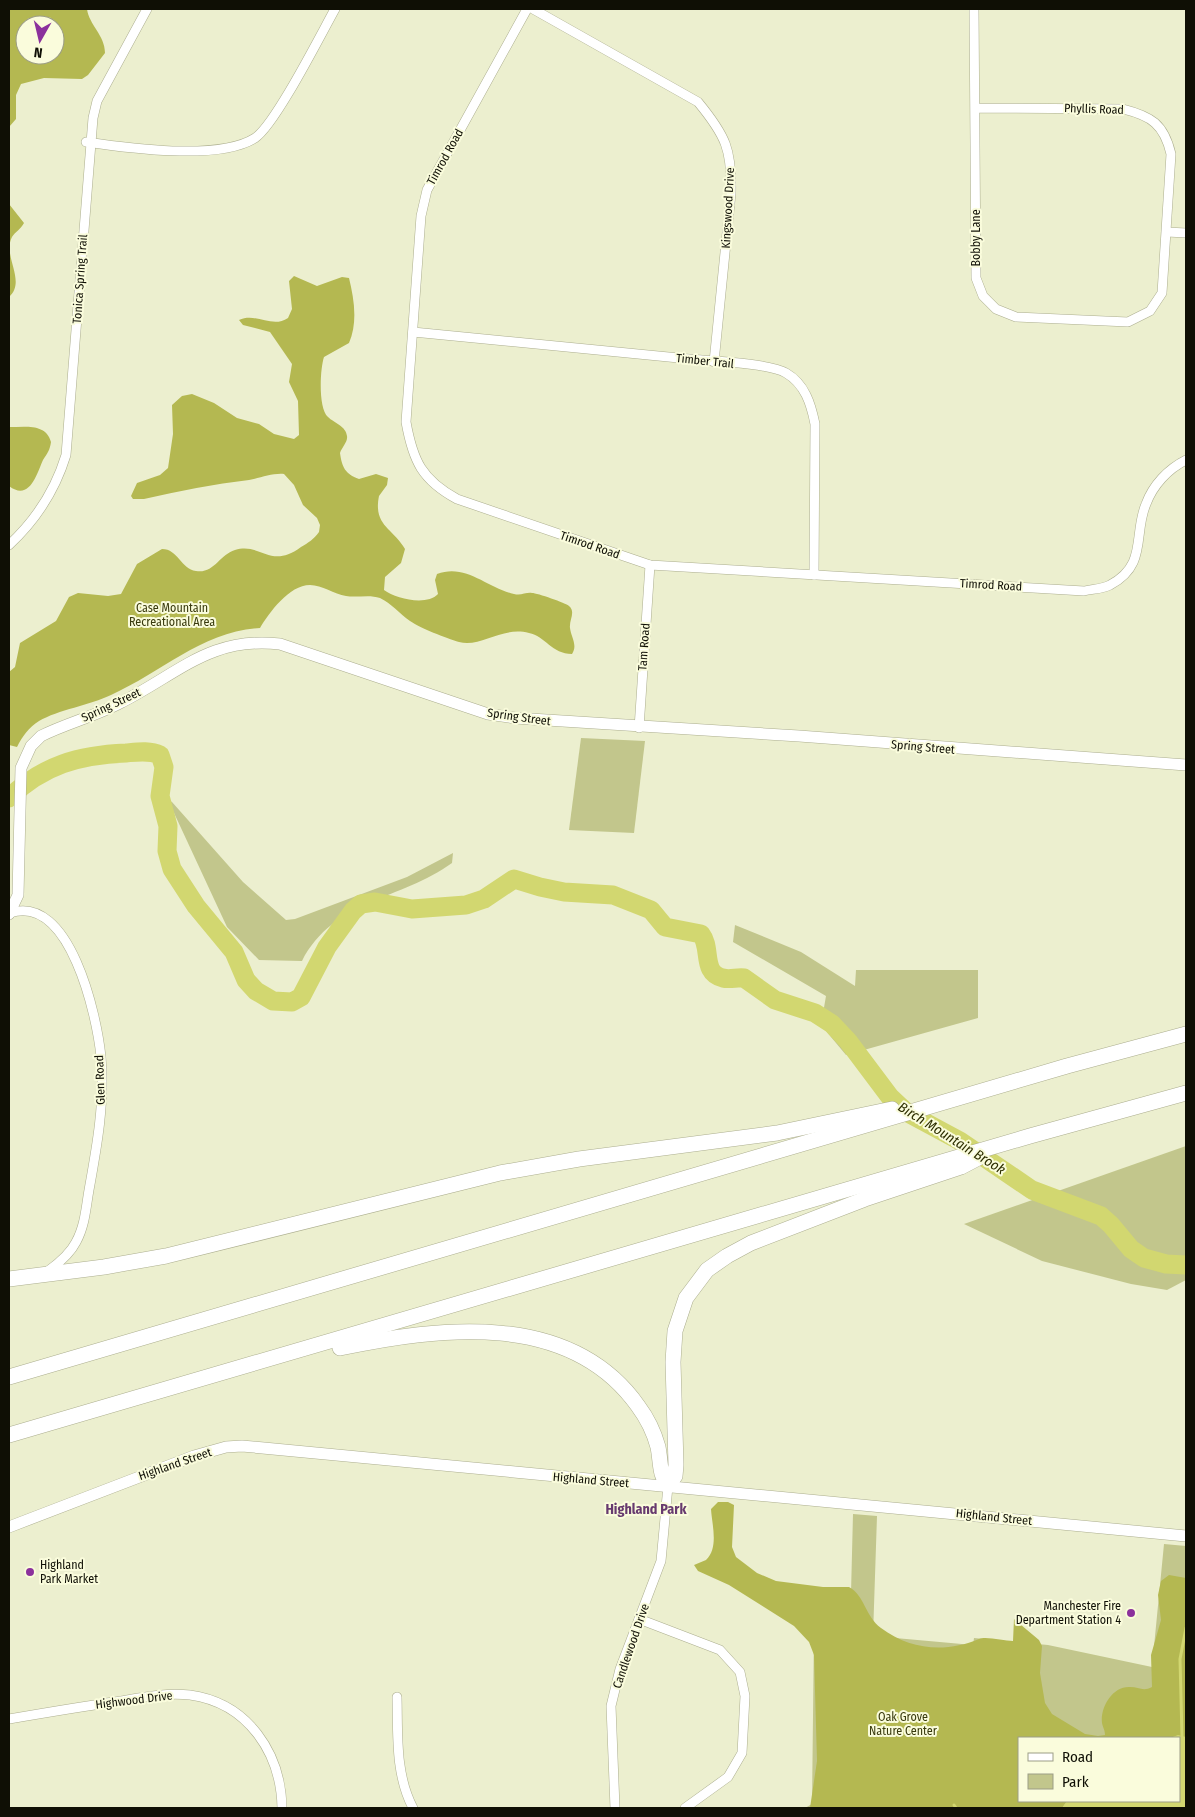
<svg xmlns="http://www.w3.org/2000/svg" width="1195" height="1817" viewBox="0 0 1195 1817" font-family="'Fira Sans Condensed',sans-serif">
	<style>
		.green { fill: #c2c68c; fill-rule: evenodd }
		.forest { fill: #b4b851; fill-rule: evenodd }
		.water { fill: #d2d770 }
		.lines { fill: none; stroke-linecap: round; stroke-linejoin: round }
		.stream { stroke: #d2d770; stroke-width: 3 }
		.river { stroke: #d2d770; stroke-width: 19 }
		.street-casing { stroke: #acae8f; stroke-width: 10 }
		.secondary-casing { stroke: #acae8f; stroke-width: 12 }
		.highway-casing { stroke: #acae8f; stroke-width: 16 }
		.street { stroke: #fff; stroke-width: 9 }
		.secondary { stroke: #fff; stroke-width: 11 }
		.highway { stroke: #fff; stroke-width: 15 }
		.poi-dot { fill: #8b319c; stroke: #fafcdc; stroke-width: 2 }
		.labels { text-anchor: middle; stroke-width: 4; stroke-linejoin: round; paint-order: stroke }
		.street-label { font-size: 12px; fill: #0f0f05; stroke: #fafcdc }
		.park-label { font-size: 12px; fill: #38390d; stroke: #fafcdc }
		.poi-label { font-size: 12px; fill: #0f0f05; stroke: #fafcdc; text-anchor: start }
		.water-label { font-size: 14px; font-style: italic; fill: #2d2e01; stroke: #fafcdc }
		.neighbourhood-label { font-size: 14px; font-weight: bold; fill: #673a6f; stroke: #fafcdc }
	</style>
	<rect width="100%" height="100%" fill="#ecefcf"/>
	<!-- green -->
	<g class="green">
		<path d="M 581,738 L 645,741 L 634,833 L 569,830 Z"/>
		<path d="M 168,800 L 172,802 L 243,882 L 286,920 L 295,919 L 407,877 L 453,853 L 452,863 C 401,900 334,899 302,961 L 259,960 L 227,927 Z"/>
		<path d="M 735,925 L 801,952 L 855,986 L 856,970 L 978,970 L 978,1018 L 846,1055 L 821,1025 L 826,996 L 733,942 Z"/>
		<path d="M 1186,1146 L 1186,1280 L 1167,1290 L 1131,1284 L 1042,1261 L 964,1224 Z"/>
		<path d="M 853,1514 L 877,1516 L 873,1636 L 973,1645 L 974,1638 L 1048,1645 L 1152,1667 L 1164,1544 L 1186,1546 L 1186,1808 L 805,1808 L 812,1804 L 814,1629 L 850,1633 ZM 1019,1738 L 1179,1738 L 1179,1801 L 1019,1801 Z"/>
	</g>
	<!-- forest -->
	<g class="forest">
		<path d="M 9,9 L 87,9 C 89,25 105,35 105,53 L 88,75 L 82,79 L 44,78 L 21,84 L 16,95 L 16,119 L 9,127 ZM 25,25 L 55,25 L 55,55 L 25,55 Z"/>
		<path d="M 9,204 L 24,223 C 21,229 15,232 12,237 C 2,256 27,281 9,297 Z"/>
		<path d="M 294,276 L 317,286 L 342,277 L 349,278 C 354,299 358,322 349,343 L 324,357 C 320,369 318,408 328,417 C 334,423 346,426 347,436 C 348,442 342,447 340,453 C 342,467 345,474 359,479 L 376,474 L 388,478 L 387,485 L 379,496 C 373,526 393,528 405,549 L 401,563 L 385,577 L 384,590 C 396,599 427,606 438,594 L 435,580 L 437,574 C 466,563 487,588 514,594 C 521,596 526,592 532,593 C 537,593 566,603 569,606 C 576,612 569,620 570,628 C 571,637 578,645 572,654 C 552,654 545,636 529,633 C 501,626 481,648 459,642 C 446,638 420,628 410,621 C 400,614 391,603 380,598 C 369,594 357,598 346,596 C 334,594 322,585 310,585 C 289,585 269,613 260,628 C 203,631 162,672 111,695 C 90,705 58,710 39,721 C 29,727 22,737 17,747 L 9,745 L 9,672 L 15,667 L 20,643 L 56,621 L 69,597 L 78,593 L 108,596 L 121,594 L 137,564 L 162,549 C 178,549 181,569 196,571 C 214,574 219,555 235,550 C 261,542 270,570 301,547 C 308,543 314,539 319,532 L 320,525 L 317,518 L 303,505 L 294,485 L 284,474 C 272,473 261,478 249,480 C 214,484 179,491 144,499 L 133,499 L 131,496 L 137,483 L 160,475 L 168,468 L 173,434 L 172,405 L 182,396 L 192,394 L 214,403 L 237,418 L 259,424 L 274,434 L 294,439 L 299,435 L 298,401 L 289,382 L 292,364 L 270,332 L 243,325 L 239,320 C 256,312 272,329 288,318 L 292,309 L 289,281 Z"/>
		<path d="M 9,427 C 25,427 46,423 51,442 C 50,450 47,454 43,460 C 37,473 30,502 9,486 Z"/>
		<path d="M 718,1502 L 728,1502 L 734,1505 L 732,1547 L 736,1557 L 757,1573 L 776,1581 L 823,1587 L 849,1587 C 865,1596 865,1616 881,1628 C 910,1650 946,1653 979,1639 C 986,1636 1004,1641 1013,1641 L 1014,1619 L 1039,1640 L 1042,1646 L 1040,1673 L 1045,1703 L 1052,1714 L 1085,1734 L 1098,1736 L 1105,1735 C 1105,1730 1103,1728 1102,1723 C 1100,1708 1112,1686 1130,1687 C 1139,1687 1143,1692 1152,1687 L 1151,1655 L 1161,1620 L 1158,1595 L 1161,1581 L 1169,1575 L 1186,1578 L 1186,1737 L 1019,1738 L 1019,1801 L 1067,1801 L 1062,1808 L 810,1808 L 817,1761 L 814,1655 L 809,1642 L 794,1626 L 729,1585 L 698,1571 L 694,1565 L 706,1560 C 719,1548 712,1525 711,1509 Z"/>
	</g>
	<!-- water -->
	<path class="water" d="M 1178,1735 L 1186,1737 L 1186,1808 L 1062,1808 L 1067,1801 L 1179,1801 L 1179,1738 L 1170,1738 Z"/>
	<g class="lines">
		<!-- stream -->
		<g class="stream">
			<path d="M 1179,1745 L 1182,1736 L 1180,1659 L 1186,1628"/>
			<path d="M 954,1805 L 956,1808"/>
		</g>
		<!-- river -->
		<path class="river" d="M 9,798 C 43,765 79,755 126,753 C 137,752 150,750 160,755 L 164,767 L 160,796 L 168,826 L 167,851 L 172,869 L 196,906 L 234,952 L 246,980 L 256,991 L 273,1001 L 292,1002 L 301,997 L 327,947 L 353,911 L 361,904 L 375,902 L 412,909 L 466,905 L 484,899 L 514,879 L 540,887 L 564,892 L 613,895 L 651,910 L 665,927 L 701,934 C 712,948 701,973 723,978 C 730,980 737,977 744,978 L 775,1000 L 815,1013 L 832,1024 L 848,1041 L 890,1097 L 906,1112 L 960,1141 L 1032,1190 L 1101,1216 L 1111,1225 L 1131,1249 L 1144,1258 L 1166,1264 L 1186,1265"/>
		<defs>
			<g id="street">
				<path d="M 527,9 L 427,190 L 421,216 L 406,422 C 413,461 422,480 457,499 L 650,565 L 1084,591 C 1092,589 1103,589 1110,585 C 1148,565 1133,534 1146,504 C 1153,485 1168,469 1186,460"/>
				<path d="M 533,9 L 698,102 C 726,136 732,150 731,193 L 714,362"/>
				<path d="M 974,9 L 976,278 L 983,296 L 996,309 L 1016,317 L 1128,322 L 1150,311 L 1162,293 L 1171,154 C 1164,124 1151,116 1123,109 L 976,108"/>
				<path d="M 86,142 C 127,148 219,161 255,138 C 275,125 321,34 335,9"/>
				<path d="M 1167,232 L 1186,233"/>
				<path d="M 413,332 C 505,341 597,350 689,359 C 711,361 769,363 786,373 C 805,384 811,404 815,424 L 814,575"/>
				<path d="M 9,545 C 37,519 55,491 66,455 L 93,118 L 97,101 L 147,9"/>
				<path d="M 639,728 L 650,565"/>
				<path d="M 10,913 C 70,893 97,1016 101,1057 C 105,1102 97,1146 89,1190 C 86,1207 85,1226 76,1242 C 70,1254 59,1263 48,1271"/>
				<path d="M 639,1619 L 720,1650 L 740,1672 L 745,1696 L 742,1753 L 728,1777 L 685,1808"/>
				<path d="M 397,1697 C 398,1734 395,1774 413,1808"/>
				<path d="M 9,1719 C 44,1713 79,1707 114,1702 C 139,1698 165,1692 190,1695 C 248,1703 281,1753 282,1808"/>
				<path d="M 615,1808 L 611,1706 L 620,1669 L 661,1561 L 668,1486"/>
			</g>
			<g id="secondary">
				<path d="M 9,914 L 18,895 L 21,768 L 31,746 L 41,736 C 67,723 96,716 122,702 C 179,673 211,636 280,644 L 488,714 L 515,718 L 799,736 L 1186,765"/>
				<path d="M 9,1527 L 194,1456 L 226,1447 L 242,1446 L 1186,1536"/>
			</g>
			<g id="highway">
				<path d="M 9,1279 L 104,1267 L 166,1256 L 500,1173 L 579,1159 L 777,1133 L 892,1109"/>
				<path d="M 340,1348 C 439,1327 570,1310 638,1406 C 647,1418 654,1432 658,1447 C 661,1462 659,1474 668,1486 L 675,1476 L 676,1465 L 673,1362 L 675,1331 L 686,1298 L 707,1270 L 727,1256 L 751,1243 L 865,1199 L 961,1167 L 980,1157"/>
				<path d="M 9,1377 L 1067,1066 L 1186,1034"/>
				<path d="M 9,1435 L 1030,1136 L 1186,1093"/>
			</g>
		</defs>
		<!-- street casing -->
		<use href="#street" class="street-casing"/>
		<!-- secondary casing -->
		<use href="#secondary" class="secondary-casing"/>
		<!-- highway casing -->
		<use href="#highway" class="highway-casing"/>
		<!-- street -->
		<use href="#street" class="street"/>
		<!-- secondary -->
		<use href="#secondary" class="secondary"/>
		<!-- highway -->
		<use href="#highway" class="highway"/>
	</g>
	<!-- markers -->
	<g class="poi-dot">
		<circle cx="30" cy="1572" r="5"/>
		<circle cx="1131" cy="1613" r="5"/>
	</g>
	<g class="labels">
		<!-- street labels -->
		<g class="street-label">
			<text transform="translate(1094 109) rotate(2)" y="4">Phyllis Road</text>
			<text transform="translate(445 157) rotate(-61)" y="4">Timrod Road</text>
			<text transform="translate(728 208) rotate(-87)" y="4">Kingswood Drive</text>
			<text transform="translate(976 238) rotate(-90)" y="4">Bobby Lane</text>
			<text transform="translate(80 279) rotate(-86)" y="4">Tonica Spring Trail</text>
			<text transform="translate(705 361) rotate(6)" y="4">Timber Trail</text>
			<text transform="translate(590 545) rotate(19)" y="4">Timrod Road</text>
			<text transform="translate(991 585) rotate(3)" y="4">Timrod Road</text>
			<text transform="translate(644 647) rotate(-86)" y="4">Tam Road</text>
			<text transform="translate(111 705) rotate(-25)" y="4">Spring Street</text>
			<text transform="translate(519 717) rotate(8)" y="4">Spring Street</text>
			<text transform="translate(923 747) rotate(5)" y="4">Spring Street</text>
			<text transform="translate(100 1080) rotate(-92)" y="4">Glen Road</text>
			<text transform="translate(175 1464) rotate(-19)" y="4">Highland Street</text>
			<text transform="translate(591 1480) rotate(5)" y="4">Highland Street</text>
			<text transform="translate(994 1517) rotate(6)" y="4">Highland Street</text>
			<text transform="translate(631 1646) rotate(-71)" y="4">Candlewood Drive</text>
			<text transform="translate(134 1700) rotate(-7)" y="4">Highwood Drive</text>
		</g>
		<!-- park labels -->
		<g class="park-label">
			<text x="172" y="612">Case Mountain<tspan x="172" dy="14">Recreational Area</tspan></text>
			<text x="903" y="1721">Oak Grove<tspan x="903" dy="14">Nature Center</tspan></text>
		</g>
		<!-- poi labels -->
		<g class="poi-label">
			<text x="40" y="1569">Highland<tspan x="40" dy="14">Park Market</tspan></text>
			<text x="1121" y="1610" text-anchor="end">Manchester Fire<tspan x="1121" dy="14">Department Station 4</tspan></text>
		</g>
		<!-- water labels -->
		<g class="water-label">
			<text transform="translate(952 1138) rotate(32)" y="5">Birch Mountain Brook</text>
		</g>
		<!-- neighbourhood labels -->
		<g class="neighbourhood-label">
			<text x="646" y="1514">Highland Park</text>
		</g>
	</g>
	<!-- border -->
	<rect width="1195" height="1817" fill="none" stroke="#0f0f05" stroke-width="20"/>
	<!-- legend -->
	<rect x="1018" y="1737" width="162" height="65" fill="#fafcdc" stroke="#9c9d86"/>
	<rect x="1028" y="1753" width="25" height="8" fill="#ffffff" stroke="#9c9d86"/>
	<text x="1062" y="1762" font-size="15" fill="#0f0f05">Road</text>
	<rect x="1028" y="1774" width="25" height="15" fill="#c2c68c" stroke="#9c9d86"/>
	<text x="1062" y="1787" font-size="15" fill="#0f0f05">Park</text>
	<!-- north arrow -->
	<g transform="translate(40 40) rotate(188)"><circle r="24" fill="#fafcdc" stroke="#9c9d86"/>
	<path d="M0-4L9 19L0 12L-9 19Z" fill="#8b319c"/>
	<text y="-8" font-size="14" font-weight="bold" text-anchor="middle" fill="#0f0f05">N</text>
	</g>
</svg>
